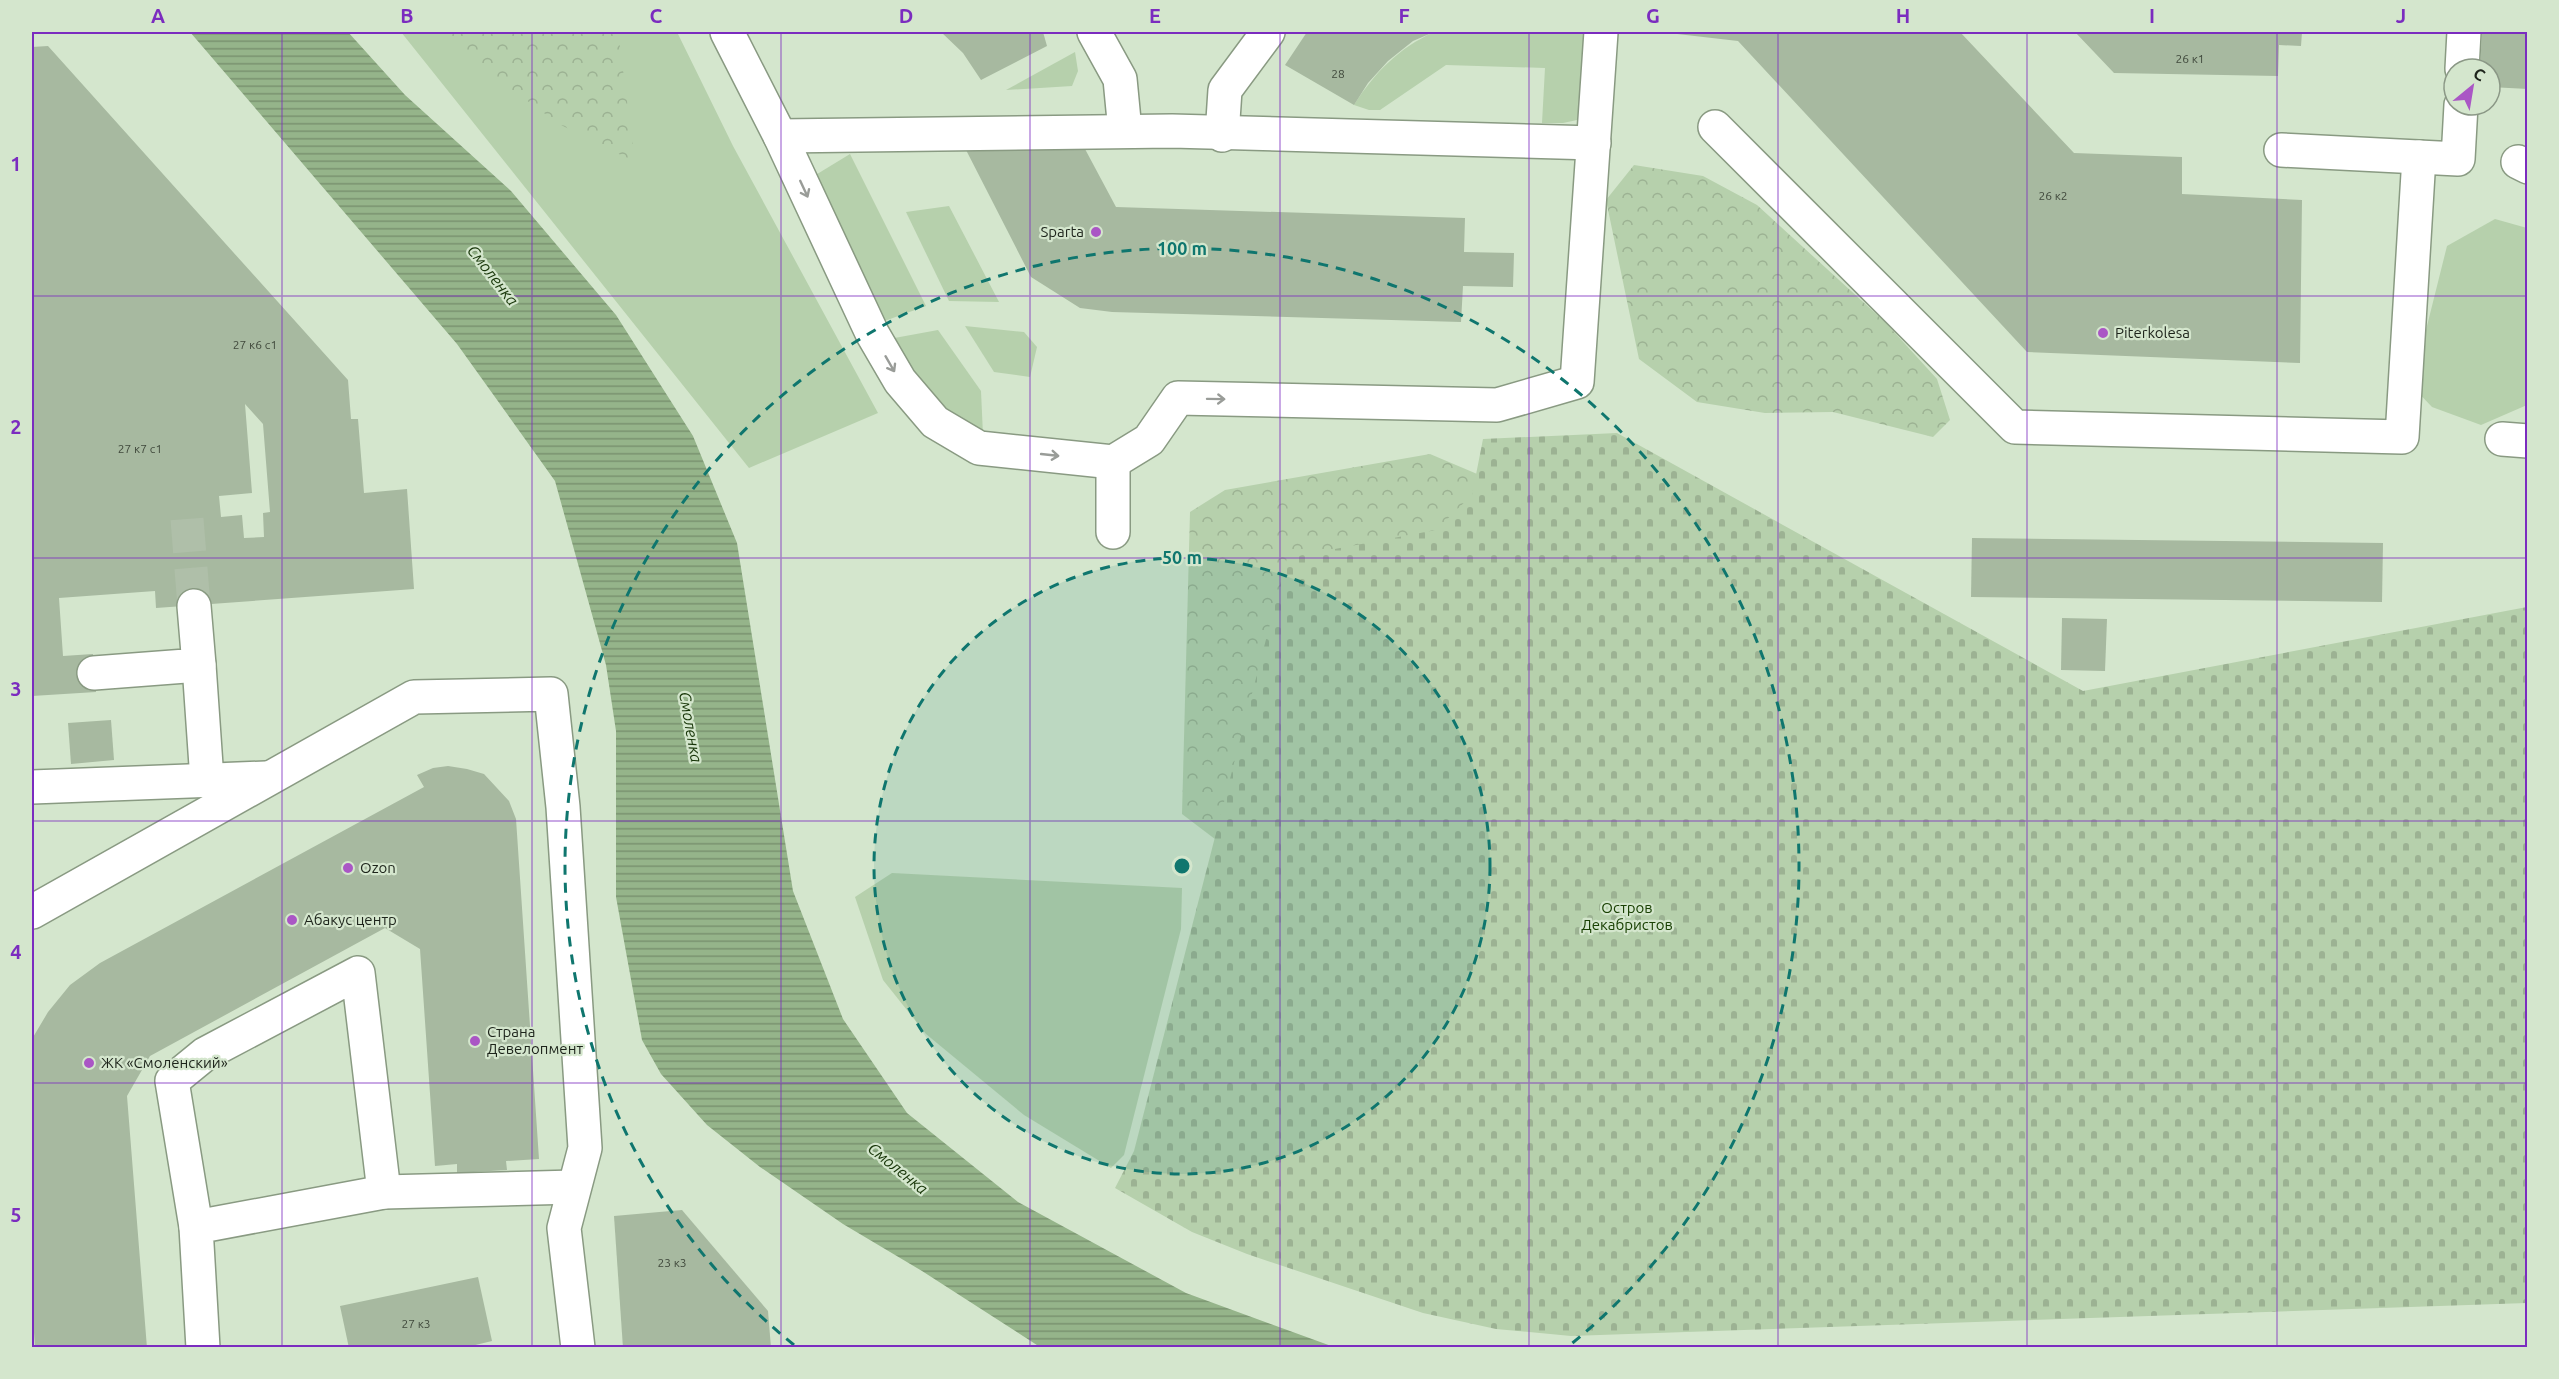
<svg xmlns="http://www.w3.org/2000/svg" width="2559" height="1379" viewBox="0 0 2559 1379" font-family="Ubuntu,sans-serif">
	<style>
		.green { fill: #b6d0ac }
		.forest { fill: url(#forest-crowns) }
		.cemetery { fill: url(#cemetery-stones) }
		.water { fill: url(#water-rules) }
		.building { fill: #a7b9a0; fill-rule: evenodd }
		.lines { fill: none; stroke-linecap: round; stroke-linejoin: round }
		.minor-tunnel { stroke: #afbfa9; stroke-width: 33; stroke-dasharray: 33 16; stroke-linecap: butt }
		.minor-casing { stroke: #899a82; stroke-width: 36 }
		.minor { stroke: #fff; stroke-width: 33 }
		.oneway { stroke: #999c98 }
		.grid { fill: none; stroke: #7b2cbf; stroke-width: 1.5; stroke-opacity: 0.55 }
		.ring { fill: none; stroke: #0f766e; stroke-width: 3; stroke-dasharray: 10 8 }
		.poi-dot { fill: #aa56c5; stroke: #d4e6cd; stroke-width: 2 }
		.labels { text-anchor: middle; stroke-width: 4.5; stroke-linejoin: round; paint-order: stroke }
		.number-label { font-size: 12px; fill: #40493c }
		.poi-label { font-size: 15px; fill: #1d241b; stroke: #d4e6cd; text-anchor: start }
		.park-label { font-size: 15px; fill: #194103; stroke: #d4e6cd }
		.water-label { font-size: 16px; font-style: italic; fill: #173508; stroke: #d4e6cd }
		.centre { fill: #0f766e; stroke: #d4e6cd; stroke-width: 3 }
		.ring-label { font-size: 18px; text-anchor: middle; font-weight: bold; fill: #0f766e; stroke: #d4e6cd; stroke-width: 4.5; stroke-linejoin: round; paint-order: stroke }
		.neatline { fill: none; stroke: #7b2cbf; stroke-width: 2 }
		.grid-label { font-size: 20px; text-anchor: middle; font-weight: bold; fill: #7b2cbf }
	</style>
	<defs>
		<pattern id="forest-crowns" width="20" height="18" patternUnits="userSpaceOnUse" patternTransform="scale(1.5)"><rect width="20" height="18" fill="#b6d0ac"/><path d="M2 6a3 3 0 1 1 6 0M12 15a3 3 0 1 1 6 0" fill="none" stroke="#9cb293"/></pattern>
		<pattern id="cemetery-stones" width="16" height="16" patternUnits="userSpaceOnUse" patternTransform="scale(1.5)"><rect width="16" height="16" fill="#b6d0ac"/><path d="M2 7V4a2 2 0 0 1 4 0v3zM10 15v-3a2 2 0 0 1 4 0v3z" fill="#9cb293"/></pattern>
		<pattern id="water-rules" width="6" height="5" patternUnits="userSpaceOnUse" patternTransform="scale(1.5)"><rect width="6" height="5" fill="#95b48a"/><path d="M0 2.5h6" fill="none" stroke="#799270"/></pattern>
	</defs>
	<rect width="100%" height="100%" fill="#d4e6cd"/>
	<!-- green -->
	<g class="green">
		<path d="M 401,32 L 677,32 L 733,146 L 878,413 L 749,468 Z"/>
		<path d="M 1434,32 L 1590,32 L 1585,109 L 1577,120 L 1563,123 L 1542,123 L 1545,68 L 1446,65 L 1380,110 L 1369,110 L 1354,105 C 1375,72 1399,48 1434,32 Z"/>
		<path d="M 1075,52 L 1078,71 L 1072,86 L 1006,90 Z"/>
		<path d="M 850,154 L 926,306 L 879,323 L 809,179 Z"/>
		<path d="M 949,206 L 999,302 L 949,301 L 906,212 Z"/>
		<path d="M 2495,219 L 2527,228 L 2527,405 L 2481,425 L 2432,407 L 2412,386 L 2447,246 Z"/>
		<path d="M 965,326 L 1024,332 L 1037,347 L 1030,377 L 994,372 Z"/>
		<path d="M 938,330 L 981,391 L 983,435 L 943,411 L 889,339 Z"/>
		<path d="M 892,873 L 1182,888 L 1181,929 L 1124,1155 L 1111,1168 L 1024,1115 L 926,1034 L 883,980 L 855,897 Z"/>
	</g>
	<!-- forest -->
	<g class="forest">
		<path d="M 445,32 L 618,32 L 635,162 L 559,124 L 500,81 Z"/>
		<path d="M 1634,165 L 1703,176 L 1757,205 L 1885,322 L 1937,379 L 1950,420 L 1933,437 L 1833,412 L 1765,413 L 1697,402 L 1639,359 L 1606,200 Z"/>
		<path d="M 1430,454 L 1489,479 L 1228,849 L 1182,814 L 1190,512 L 1225,490 Z"/>
	</g>
	<!-- cemetery -->
	<path class="cemetery" d="M 1617,433 L 2083,691 L 2527,607 L 2527,1303 L 1571,1336 L 1496,1329 L 1423,1313 L 1247,1254 L 1192,1232 L 1115,1188 L 1134,1151 L 1287,558 L 1436,530 L 1472,495 L 1483,439 Z"/>
	<!-- water -->
	<path class="water" d="M 190,32 L 348,32 L 405,95 L 511,191 L 616,315 L 693,436 L 737,543 L 793,891 L 843,1019 L 907,1113 L 1018,1202 L 1186,1293 L 1334,1347 L 1040,1347 L 922,1271 L 843,1224 L 760,1167 L 707,1125 L 661,1074 L 642,1040 L 616,897 L 616,731 L 606,665 L 555,481 L 457,344 Z"/>
	<!-- building -->
	<g class="building">
		<path d="M 941,32 L 1043,32 L 1047,46 L 981,80 L 963,53 Z"/>
		<path d="M 1307,32 L 1434,32 L 1413,41 L 1388,61 L 1368,83 L 1354,105 L 1285,65 Z"/>
		<path d="M 1660,32 L 1960,32 L 2074,153 L 2182,157 L 2182,194 L 2302,200 L 2300,363 L 2027,352 L 1738,41 Z"/>
		<path d="M 2075,32 L 2302,32 L 2301,46 L 2279,45 L 2278,76 L 2114,73 Z"/>
		<path d="M 2482,32 L 2528,32 L 2528,89 L 2490,87 L 2490,69 L 2480,69 Z"/>
		<path d="M 48,46 L 348,380 L 351,419 L 358,419 L 364,493 L 407,489 L 414,589 L 156,608 L 155,591 L 59,598 L 63,656 L 93,654 L 96,692 L 32,696 L 32,47 ZM 245,404 L 263,424 L 270,512 L 263,513 L 264,537 L 244,538 L 242,515 L 221,517 L 219,496 L 252,493 Z"/>
		<path d="M 965,148 L 1085,149 L 1116,207 L 1465,218 L 1464,252 L 1514,253 L 1513,287 L 1463,286 L 1461,322 L 1112,312 L 1080,308 L 1031,277 Z"/>
		<path d="M 1972,538 L 2383,543 L 2382,602 L 1971,597 Z"/>
		<path d="M 2062,618 L 2107,619 L 2105,671 L 2061,670 Z"/>
		<path d="M 111,720 L 114,760 L 71,764 L 68,723 Z"/>
		<path d="M 448,766 L 467,769 L 484,774 L 509,801 L 516,819 L 539,1159 L 506,1161 L 507,1170 L 457,1173 L 457,1164 L 435,1166 L 420,949 L 385,928 L 150,1056 L 127,1096 L 147,1348 L 35,1348 L 32,1302 L 32,1039 L 48,1012 L 70,985 L 100,963 L 424,787 L 417,775 L 433,768 Z"/>
		<path d="M 682,1210 L 768,1311 L 771,1348 L 623,1348 L 614,1216 Z"/>
		<path d="M 478,1277 L 492,1341 L 463,1348 L 349,1348 L 340,1306 Z"/>
	</g>
	<g class="lines">
		<!-- minor-tunnel -->
		<path class="minor-tunnel" d="M 187,519 L 194,606"/>
		<defs>
			<g id="minor">
				<path d="M 727,32 L 780,136 L 872,333 L 900,381 L 935,422 L 979,448 L 1113,462 L 1149,440 L 1178,398 L 1497,405 L 1577,382 L 1601,32"/>
				<path d="M 1094,32 L 1120,79 L 1125,131"/>
				<path d="M 2462,69 L 2464,32"/>
				<path d="M 1715,127 L 2015,427 L 2402,437 L 2419,157"/>
				<path d="M 1222,135 L 1225,90 L 1268,32"/>
				<path d="M 780,136 L 1172,131 L 1594,143"/>
				<path d="M 2281,150 L 2458,159 L 2461,105"/>
				<path d="M 2518,162 L 2528,167"/>
				<path d="M 2502,439 L 2528,441"/>
				<path d="M 1113,462 L 1113,532"/>
				<path d="M 199,665 L 207,780"/>
				<path d="M 94,673 L 199,665 L 194,606"/>
				<path d="M 32,787 L 266,778"/>
				<path d="M 32,912 L 414,697 L 551,694 L 563,807 L 585,1148 L 564,1228 L 578,1348"/>
				<path d="M 196,1227 L 172,1081 L 205,1054 L 358,973 L 384,1192"/>
				<path d="M 203,1348 L 196,1227 L 384,1192 L 574,1187"/>
			</g>
		</defs>
		<!-- minor casing -->
		<use href="#minor" class="minor-casing"/>
		<!-- minor -->
		<use href="#minor" class="minor"/>
	</g>
	<!-- one-way arrows -->
	<defs><path id="oneway-shaft" d="M-6 0H5M1.5-3L5.5 0L1.5 3" fill="none" stroke-width="1.6" stroke-linecap="round" stroke-linejoin="round" transform="scale(1.5)"/></defs>
	<g class="oneway">
		<use href="#oneway-shaft" transform="translate(804 189) rotate(65)"/>
		<use href="#oneway-shaft" transform="translate(890 364) rotate(60)"/>
		<use href="#oneway-shaft" transform="translate(1216 399) rotate(1)"/>
		<use href="#oneway-shaft" transform="translate(1050 455) rotate(6)"/>
	</g>
	<!-- grid -->
	<path class="grid" d="M 282,32 L 282,1348M 532,32 L 532,1348M 781,32 L 781,1348M 1030,32 L 1030,1348M 1280,32 L 1280,1348M 1529,32 L 1529,1348M 1778,32 L 1778,1348M 2027,32 L 2027,1348M 2277,32 L 2277,1348M 32,296 L 2528,296M 32,558 L 2528,558M 32,821 L 2528,821M 32,1083 L 2528,1083"/>
	<!-- distance rings -->
	<circle cx="1182" cy="866" r="308" fill="#0f766e" fill-opacity=".12"/>
	<g class="ring">
		<circle cx="1182" cy="866" r="308"/>
		<path d="M794 1345A617 617 0 1 1 1570 1345"/>
	</g>
	<!-- markers -->
	<g class="poi-dot">
		<circle cx="1096" cy="232" r="6"/>
		<circle cx="2103" cy="333" r="6"/>
		<circle cx="348" cy="868" r="6"/>
		<circle cx="292" cy="920" r="6"/>
		<circle cx="475" cy="1041" r="6"/>
		<circle cx="89" cy="1063" r="6"/>
	</g>
	<g class="labels">
		<!-- number labels -->
		<g class="number-label">
			<text x="2190" y="63">26 к1</text>
			<text x="1338" y="78">28</text>
			<text x="2053" y="200">26 к2</text>
			<text x="255" y="349">27 к6 с1</text>
			<text x="140" y="453">27 к7 с1</text>
			<text x="672" y="1267">23 к3</text>
			<text x="416" y="1328">27 к3</text>
		</g>
		<!-- poi labels -->
		<g class="poi-label">
			<text x="1084" y="237" text-anchor="end">Sparta</text>
			<text x="2115" y="338">Piterkolesa</text>
			<text x="360" y="873">Ozon</text>
			<text x="304" y="925">Абакус центр</text>
			<text x="487" y="1037">Страна<tspan x="487" dy="17">Девелопмент</tspan></text>
			<text x="101" y="1068">ЖК «Смоленский»</text>
		</g>
		<!-- park labels -->
		<g class="park-label">
			<text x="1627" y="913">Остров<tspan x="1627" dy="17">Декабристов</tspan></text>
		</g>
		<!-- water labels -->
		<g class="water-label">
			<text transform="translate(493 275) rotate(52)" y="6">Смоленка</text>
			<text transform="translate(691 727) rotate(80)" y="6">Смоленка</text>
			<text transform="translate(898 1168) rotate(39)" y="6">Смоленка</text>
		</g>
	</g>
	<circle cx="1182" cy="866" r="9" class="centre"/>
	<g class="ring-label">
		<text x="1182" y="255">100 m</text>
		<text x="1182" y="564">50 m</text>
	</g>
	<!-- border -->
	<rect width="2559" height="1379" fill="none" stroke="#d4e6cd" stroke-width="66"/>
	<!-- north arrow -->
	<g transform="translate(2472 87) rotate(30)"><circle r="28" fill="#d4e6cd" stroke="#8b9886" stroke-width="1.5"/>
	<path d="M0-4.5L10 22L0 15L-10 22Z" fill="#aa56c5"/>
	<text y="-9" font-size="16" font-weight="bold" text-anchor="middle" fill="#1d241b">С</text>
	</g>
	<rect x="33" y="33" width="2493" height="1313" class="neatline"/>
	<g class="grid-label">
		<text x="158" y="23">A</text>
		<text x="407" y="23">B</text>
		<text x="656" y="23">C</text>
		<text x="906" y="23">D</text>
		<text x="1155" y="23">E</text>
		<text x="1404" y="23">F</text>
		<text x="1653" y="23">G</text>
		<text x="1903" y="23">H</text>
		<text x="2152" y="23">I</text>
		<text x="2401" y="23">J</text>
		<text x="16" y="171">1</text>
		<text x="16" y="434">2</text>
		<text x="16" y="696">3</text>
		<text x="16" y="959">4</text>
		<text x="16" y="1222">5</text>
	</g>
</svg>
